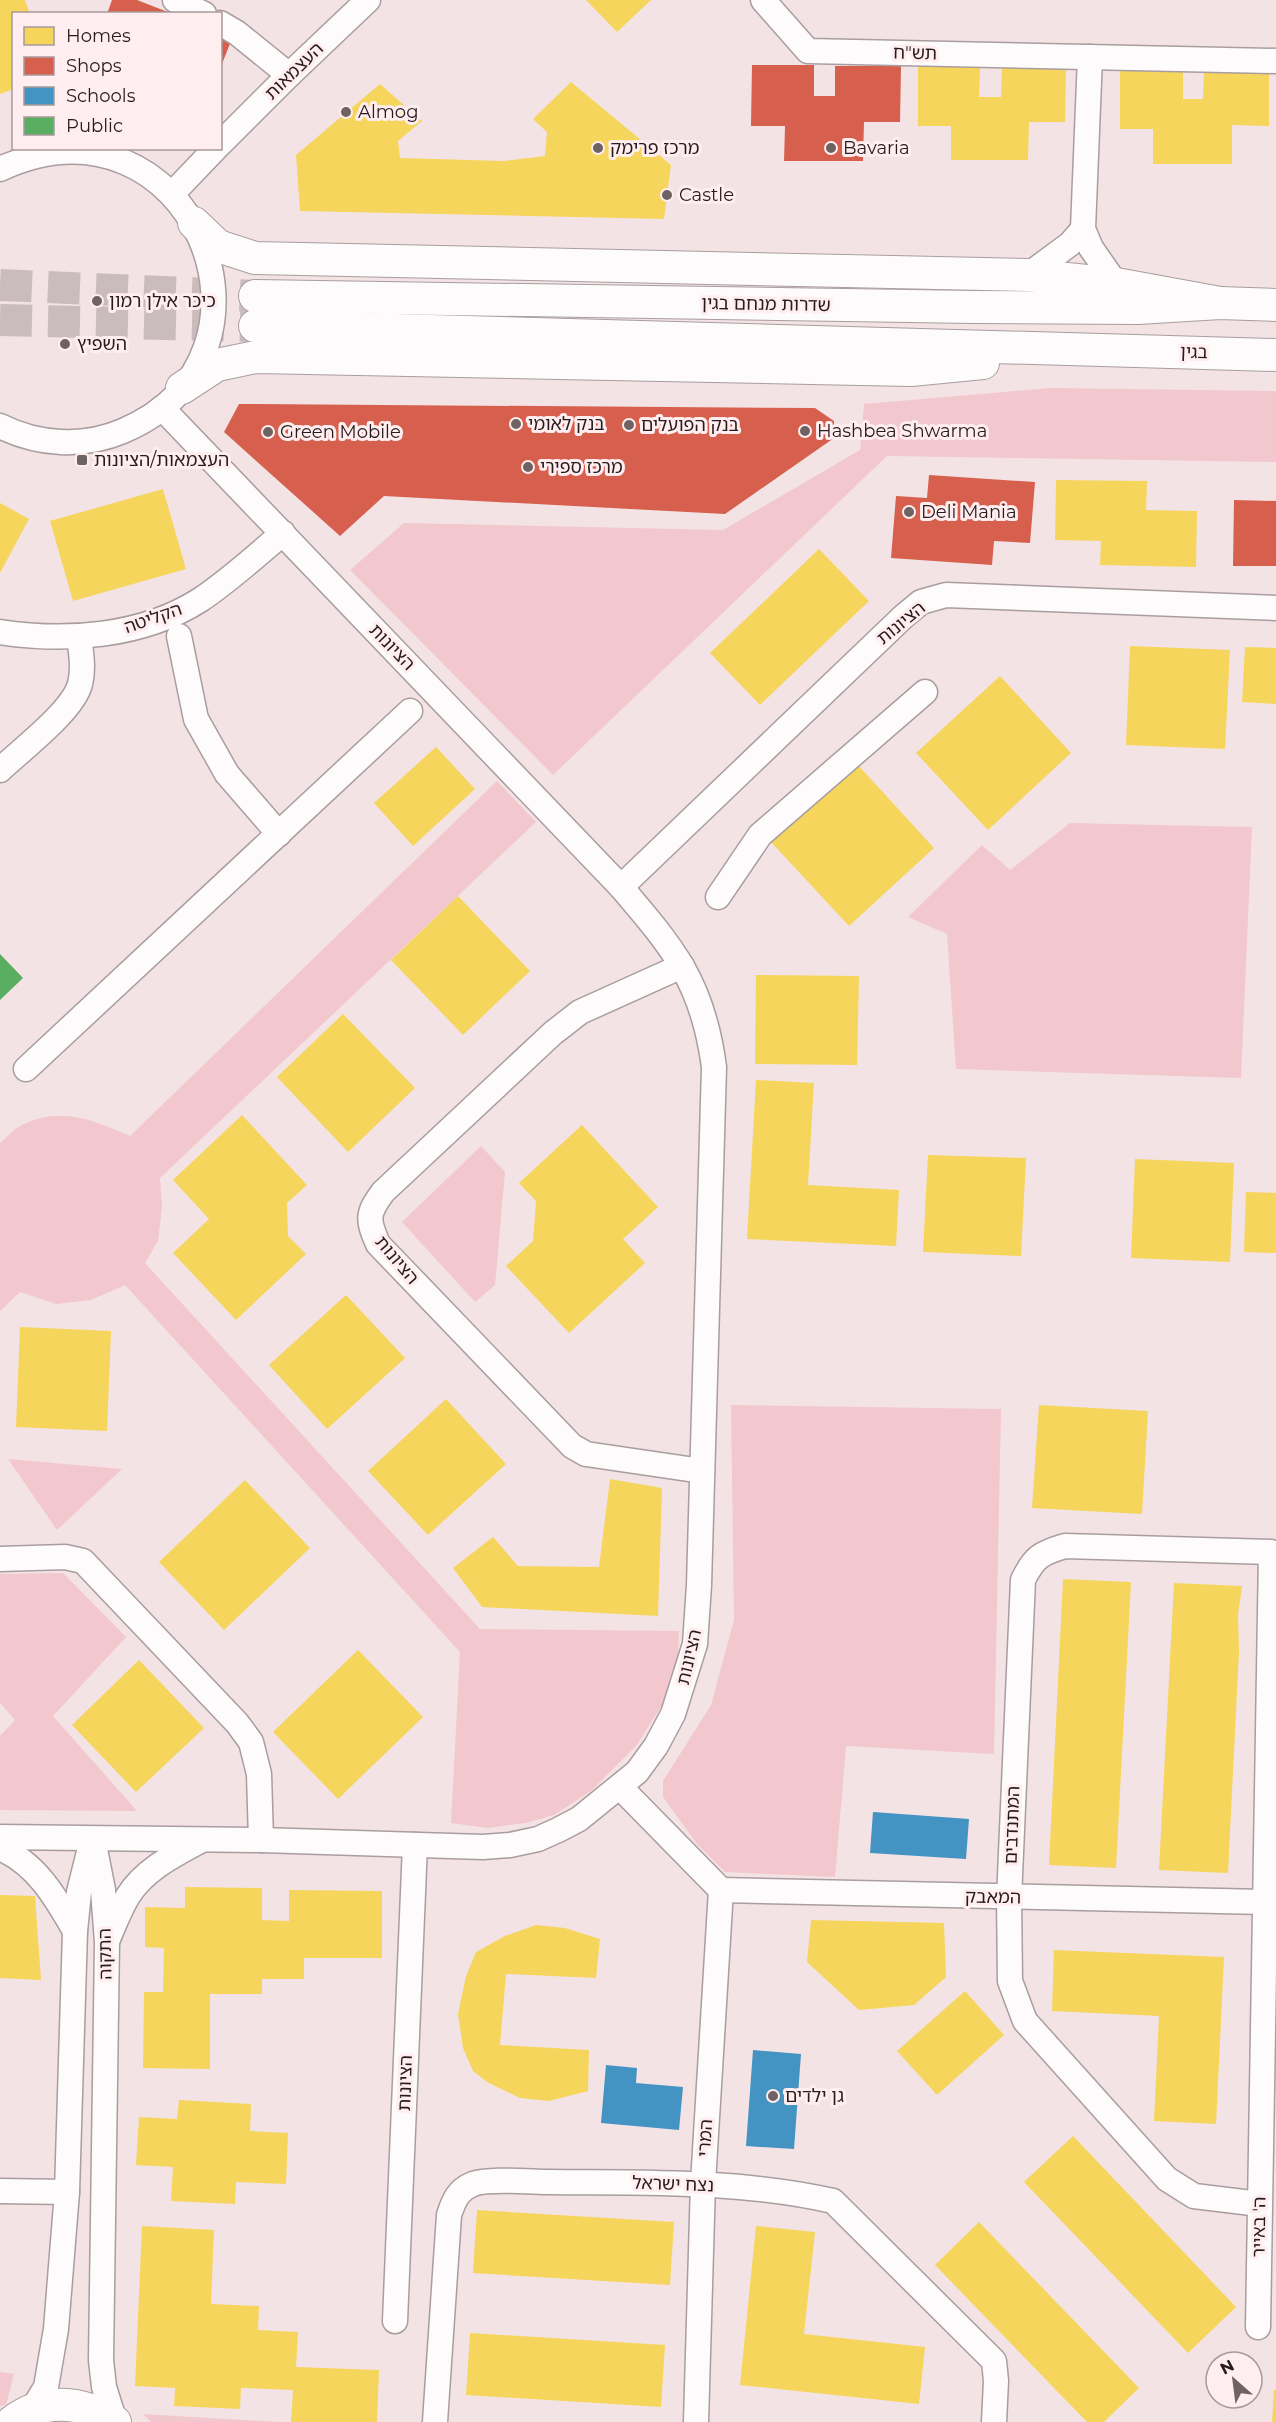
<svg xmlns="http://www.w3.org/2000/svg" width="1276" height="2422" viewBox="0 0 1276 2422" font-family="Montserrat,'Noto Sans Hebrew',sans-serif">
	<style>
		.green { fill: #f2c8ce }
		.homes { fill: #f6d55c }
		.shops { fill: #d6604d }
		.schools { fill: #4393c3 }
		.public { fill: #5aae61 }
		.lines { fill: none; stroke-linecap: round; stroke-linejoin: round }
		.major-tunnel { stroke: #cabbbd; stroke-width: 32; stroke-dasharray: 32 16; stroke-linecap: butt }
		.minor-casing { stroke: #a99d9f; stroke-width: 27 }
		.major-casing { stroke: #a99d9f; stroke-width: 34 }
		.minor { stroke: #fdfbfb; stroke-width: 24 }
		.major { stroke: #fdfbfb; stroke-width: 32 }
		.poi-dot { fill: #6e6263; stroke: #ffedef; stroke-width: 2 }
		.labels { text-anchor: middle; stroke-width: 6; stroke-linejoin: round; paint-order: stroke }
		.street-label { font-size: 18px; fill: #261c1d; stroke: #ffedef }
		.poi-label { font-size: 18px; fill: #261c1d; stroke: #ffedef; text-anchor: start }
	</style>
	<rect width="100%" height="100%" fill="#f3e3e5"/>
	<!-- green -->
	<g class="green">
		<path d="M 1051,388 L 1276,391 L 1276,462 L 887,456 L 553,775 L 350,570 L 404,523 L 723,530 L 860,450 L 864,404 Z"/>
		<path d="M 497,781 L 536,822 L 160,1178 L 162,1207 L 158,1241 L 145,1263 L 480,1629 L 679,1631 L 677,1681 L 637,1745 L 591,1791 L 554,1815 L 526,1823 L 488,1828 L 451,1823 L 460,1652 L 125,1285 L 91,1300 L 56,1304 L 20,1292 L 0,1311 L 0,1143 C 7,1137 14,1129 22,1125 C 61,1106 93,1120 130,1136 Z"/>
		<path d="M 1070,823 L 1252,827 L 1241,1078 L 956,1069 L 947,934 L 908,917 L 982,845 L 1010,870 Z"/>
		<path d="M 481,1146 L 505,1172 L 495,1285 L 475,1302 L 402,1222 Z"/>
		<path d="M 731,1405 L 1001,1409 L 994,1754 L 846,1746 L 835,1877 L 725,1872 L 697,1844 L 663,1797 L 663,1781 L 711,1705 L 734,1620 Z"/>
		<path d="M 8,1459 L 122,1469 L 57,1530 Z"/>
		<path d="M 63,1573 L 126,1637 L 53,1716 L 137,1811 L 0,1810 L 0,1736 L 15,1720 L 0,1703 L 0,1574 Z"/>
		<path d="M 0,2372 L 14,2374 L 6,2405 L 0,2406 Z"/>
		<path d="M 143,2414 L 279,2422 L 151,2422 Z"/>
	</g>
	<!-- homes -->
	<g class="homes">
		<path d="M 0,0 L 25,0 L 30,14 L 14,14 L 14,89 L 0,94 Z"/>
		<path d="M 586,0 L 651,0 L 617,32 Z"/>
		<path d="M 918,66 L 980,66 L 979,97 L 1001,97 L 1002,67 L 1066,67 L 1065,122 L 1029,122 L 1028,160 L 951,160 L 951,126 L 918,126 Z"/>
		<path d="M 1120,68 L 1183,68 L 1183,99 L 1203,99 L 1204,69 L 1269,69 L 1269,126 L 1232,125 L 1232,164 L 1153,164 L 1153,129 L 1120,129 Z"/>
		<path d="M 571,82 L 671,165 L 664,219 L 300,211 L 296,155 L 380,84 L 422,121 L 398,141 L 400,158 L 503,161 L 545,156 L 547,132 L 533,119 Z"/>
		<path d="M 1056,480 L 1147,481 L 1146,510 L 1197,511 L 1196,567 L 1100,565 L 1101,541 L 1055,540 Z"/>
		<path d="M 163,489 L 186,569 L 73,601 L 50,521 Z"/>
		<path d="M 0,503 L 29,519 L 0,573 Z"/>
		<path d="M 819,549 L 869,601 L 760,705 L 710,653 Z"/>
		<path d="M 1130,646 L 1230,650 L 1225,749 L 1126,745 Z"/>
		<path d="M 1245,647 L 1276,648 L 1276,704 L 1242,702 Z"/>
		<path d="M 1000,676 L 1071,753 L 988,830 L 916,753 Z"/>
		<path d="M 436,747 L 475,789 L 413,846 L 374,803 Z"/>
		<path d="M 857,764 L 934,848 L 849,926 L 771,842 Z"/>
		<path d="M 458,896 L 530,971 L 463,1035 L 391,960 Z"/>
		<path d="M 756,975 L 859,976 L 857,1065 L 755,1064 Z"/>
		<path d="M 343,1014 L 415,1088 L 348,1152 L 277,1077 Z"/>
		<path d="M 756,1080 L 814,1083 L 808,1185 L 899,1190 L 896,1246 L 747,1239 Z"/>
		<path d="M 242,1115 L 307,1185 L 287,1203 L 288,1236 L 306,1254 L 236,1320 L 173,1253 L 209,1219 L 173,1180 Z"/>
		<path d="M 582,1125 L 658,1207 L 623,1239 L 645,1263 L 569,1333 L 506,1266 L 533,1241 L 536,1201 L 519,1183 Z"/>
		<path d="M 928,1155 L 1026,1158 L 1021,1256 L 923,1252 Z"/>
		<path d="M 1135,1159 L 1234,1163 L 1230,1262 L 1131,1258 Z"/>
		<path d="M 1246,1192 L 1276,1193 L 1276,1253 L 1244,1252 Z"/>
		<path d="M 346,1295 L 405,1358 L 327,1429 L 269,1365 Z"/>
		<path d="M 20,1327 L 111,1331 L 107,1431 L 16,1427 Z"/>
		<path d="M 446,1399 L 506,1464 L 428,1535 L 368,1471 Z"/>
		<path d="M 1039,1405 L 1148,1411 L 1142,1514 L 1032,1508 Z"/>
		<path d="M 610,1479 L 662,1488 L 658,1616 L 482,1607 L 453,1568 L 493,1537 L 518,1566 L 599,1567 Z"/>
		<path d="M 245,1480 L 310,1548 L 224,1630 L 159,1562 Z"/>
		<path d="M 1063,1579 L 1131,1582 L 1116,1868 L 1049,1865 Z"/>
		<path d="M 1174,1583 L 1242,1586 L 1238,1615 L 1239,1651 L 1228,1873 L 1159,1870 Z"/>
		<path d="M 358,1650 L 423,1717 L 338,1799 L 273,1732 Z"/>
		<path d="M 139,1660 L 204,1728 L 136,1792 L 72,1725 Z"/>
		<path d="M 185,1887 L 262,1888 L 262,1920 L 289,1921 L 289,1890 L 382,1891 L 382,1958 L 304,1958 L 304,1979 L 262,1979 L 262,1994 L 210,1994 L 210,2069 L 143,2068 L 144,1992 L 163,1992 L 164,1948 L 145,1947 L 145,1907 L 185,1908 Z"/>
		<path d="M 0,1895 L 35,1896 L 41,1980 L 0,1978 Z"/>
		<path d="M 811,1920 L 944,1923 L 946,1977 L 914,2005 L 859,2010 L 807,1962 Z"/>
		<path d="M 536,1925 L 565,1928 L 600,1939 L 596,1978 L 506,1974 L 500,2045 L 589,2050 L 588,2091 L 549,2101 L 520,2098 L 487,2082 L 473,2071 L 463,2048 L 458,2014 L 466,1976 L 476,1952 L 505,1936 Z"/>
		<path d="M 1054,1950 L 1224,1957 L 1216,2124 L 1154,2121 L 1159,2016 L 1052,2011 Z"/>
		<path d="M 965,1991 L 1004,2035 L 937,2095 L 897,2051 Z"/>
		<path d="M 179,2100 L 251,2104 L 250,2131 L 288,2133 L 286,2184 L 236,2182 L 235,2204 L 171,2201 L 173,2167 L 136,2165 L 139,2117 L 177,2119 Z"/>
		<path d="M 1073,2136 L 1236,2307 L 1188,2353 L 1024,2182 Z"/>
		<path d="M 477,2210 L 674,2222 L 670,2285 L 473,2273 Z"/>
		<path d="M 979,2222 L 1139,2388 L 1104,2422 L 1087,2422 L 935,2265 Z"/>
		<path d="M 142,2226 L 214,2230 L 211,2304 L 259,2306 L 258,2330 L 298,2332 L 296,2367 L 379,2370 L 377,2422 L 291,2422 L 293,2390 L 241,2388 L 240,2409 L 174,2406 L 175,2388 L 135,2386 Z"/>
		<path d="M 756,2226 L 815,2232 L 804,2334 L 925,2347 L 919,2404 L 740,2385 Z"/>
		<path d="M 470,2333 L 665,2345 L 661,2407 L 466,2395 Z"/>
		<path d="M 1274,2390 L 1276,2390 L 1276,2422 L 1272,2422 Z"/>
	</g>
	<!-- shops -->
	<g class="shops">
		<path d="M 112,0 L 137,0 L 173,14 L 107,14 Z"/>
		<path d="M 220,31 L 233,36 L 220,69 Z"/>
		<path d="M 752,65 L 814,65 L 814,96 L 835,96 L 835,66 L 901,66 L 900,122 L 864,122 L 863,161 L 784,161 L 785,126 L 751,126 Z"/>
		<path d="M 239,404 L 815,408 L 834,421 L 834,438 L 725,514 L 384,496 L 340,536 L 224,432 Z"/>
		<path d="M 929,475 L 1035,482 L 1030,543 L 994,541 L 992,565 L 891,558 L 896,496 L 927,498 Z"/>
		<path d="M 1234,500 L 1276,501 L 1276,566 L 1233,566 Z"/>
	</g>
	<!-- schools -->
	<g class="schools">
		<path d="M 873,1812 L 969,1819 L 966,1859 L 870,1853 Z"/>
		<path d="M 753,2050 L 801,2054 L 794,2149 L 746,2146 Z"/>
		<path d="M 606,2065 L 637,2068 L 636,2083 L 683,2087 L 679,2130 L 601,2123 Z"/>
	</g>
	<!-- public -->
	<path class="public" d="M 0,954 L 23,978 L 0,1000 Z"/>
	<g class="lines">
		<!-- major-tunnel -->
		<g class="major-tunnel">
			<path d="M 0,285 L 255,296"/>
			<path d="M 0,320 L 255,326"/>
		</g>
		<defs>
			<g id="minor">
				<path d="M 175,0 L 204,14"/>
				<path d="M 763,0 L 808,51 L 1276,61"/>
				<path d="M 220,23 L 237,33 L 289,75"/>
				<path d="M 1090,57 L 1083,229 L 1091,248 L 1116,284"/>
				<path d="M 220,144 L 289,75 L 368,0"/>
				<path d="M 0,169 C 190,81 303,355 123,431 C 83,448 38,445 0,426"/>
				<path d="M 172,194 L 216,148"/>
				<path d="M 1028,275 L 1070,244 L 1083,229"/>
				<path d="M 0,632 C 66,642 142,637 200,600 C 230,580 256,556 283,533"/>
				<path d="M 179,636 L 196,719 L 227,774 L 279,834"/>
				<path d="M 0,770 C 21,750 73,711 80,684 C 84,669 81,652 79,637"/>
				<path d="M 621,887 L 904,616 L 921,602 L 946,595 L 1276,608"/>
				<path d="M 718,897 L 760,835 L 925,692"/>
				<path d="M 682,966 L 580,1012 L 553,1033 L 383,1192 C 367,1214 367,1219 378,1244 L 572,1446 L 586,1454 L 702,1471"/>
				<path d="M 26,1069 L 410,711"/>
				<path d="M 0,1559 L 65,1557 L 83,1561 L 237,1723 L 251,1742 L 259,1774 L 261,1840"/>
				<path d="M 620,1787 L 721,1890"/>
				<path d="M 0,1837 L 261,1840 L 483,1847 L 510,1845 L 538,1839 L 558,1830 L 579,1819 L 637,1772 L 656,1746 L 673,1714 L 695,1644 L 699,1585 L 714,1067 C 703,983 674,949 621,887 L 162,408"/>
				<path d="M 93,1839 L 103,1890 L 107,1942 L 101,2360 L 104,2387 L 115,2422"/>
				<path d="M 0,1848 C 37,1864 56,1898 75,1931"/>
				<path d="M 721,1890 L 1265,1902"/>
				<path d="M 108,1939 C 114,1925 120,1909 128,1896 C 144,1870 174,1855 200,1841"/>
				<path d="M 0,2191 L 67,2192"/>
				<path d="M 395,2321 L 415,1845"/>
				<path d="M 1258,2327 L 1271,1552 L 1065,1546 C 1041,1553 1034,1557 1023,1580 L 1009,1898 L 1010,1981 L 1025,2021 L 1167,2179 L 1194,2196 L 1260,2204"/>
				<path d="M 32,2410 L 46,2387 L 56,2329 L 67,2192 L 75,1931 L 79,1892 L 91,1844"/>
				<path d="M 435,2422 L 449,2215 C 454,2200 458,2190 473,2184 C 488,2178 532,2182 550,2182 C 645,2183 740,2180 833,2201 L 994,2361 L 996,2381 L 994,2422"/>
				<path d="M 696,2422 L 703,2183 L 721,1890"/>
			</g>
			<g id="major">
				<path d="M 194,223 L 218,246 L 255,258 L 1028,275 L 1116,284 L 1220,303"/>
				<path d="M 255,296 L 974,307 L 1138,308 L 1220,303 L 1276,305"/>
				<path d="M 255,326 L 1276,355"/>
				<path d="M 182,388 L 217,365 L 256,357 L 911,370 L 983,363"/>
				<path d="M 12,2422 C 44,2397 82,2401 115,2422"/>
			</g>
		</defs>
		<!-- minor casing -->
		<use href="#minor" class="minor-casing"/>
		<!-- major casing -->
		<use href="#major" class="major-casing"/>
		<!-- minor -->
		<use href="#minor" class="minor"/>
		<!-- major -->
		<use href="#major" class="major"/>
	</g>
	<!-- markers -->
	<g class="poi-dot">
		<circle cx="346" cy="112" r="6"/>
		<circle cx="598" cy="148" r="6"/>
		<circle cx="831" cy="148" r="6"/>
		<circle cx="667" cy="195" r="6"/>
		<circle cx="97" cy="301" r="6"/>
		<circle cx="65" cy="344" r="6"/>
		<circle cx="516" cy="424" r="6"/>
		<circle cx="629" cy="425" r="6"/>
		<circle cx="805" cy="431" r="6"/>
		<circle cx="268" cy="432" r="6"/>
		<rect x="76" y="454" width="12" height="12" rx="3"/>
		<circle cx="528" cy="467" r="6"/>
		<circle cx="909" cy="512" r="6"/>
		<circle cx="773" cy="2096" r="6"/>
	</g>
	<g class="labels">
		<!-- street labels -->
		<g class="street-label">
			<text transform="translate(915 53) rotate(1)" y="6">תש"ח</text>
			<text transform="translate(294 71) rotate(-44)" y="6">העצמאות</text>
			<text transform="translate(766 304) rotate(1)" y="6">שדרות מנחם בגין</text>
			<text transform="translate(1194 352) rotate(2)" y="6">בגין</text>
			<text transform="translate(153 618) rotate(-19)" y="6">הקליטה</text>
			<text transform="translate(901 623) rotate(-39)" y="6">הציונות</text>
			<text transform="translate(392 647) rotate(46)" y="6">הציונות</text>
			<text transform="translate(397 1260) rotate(50)" y="6">הציונות</text>
			<text transform="translate(689 1657) rotate(-77)" y="6">הציונות</text>
			<text transform="translate(1012 1825) rotate(-88)" y="6">המתנדבים</text>
			<text transform="translate(993 1897) rotate(1)" y="6">המאבק</text>
			<text transform="translate(105 1954) rotate(-91)" y="6">התקוה</text>
			<text transform="translate(405 2083) rotate(-88)" y="6">הציונות</text>
			<text transform="translate(705 2138) rotate(-86)" y="6">המרי</text>
			<text transform="translate(673 2184) rotate(2)" y="6">נצח ישראל</text>
			<text transform="translate(1259 2227) rotate(-89)" y="6">ה' באייר</text>
		</g>
		<!-- poi labels -->
		<g class="poi-label">
			<text x="358" y="118">Almog</text>
			<text x="610" y="154">מרכז פרימק</text>
			<text x="843" y="154">Bavaria</text>
			<text x="679" y="201">Castle</text>
			<text x="109" y="307">כיכר אילן רמון</text>
			<text x="77" y="350">השפיץ</text>
			<text x="528" y="430">בנק לאומי</text>
			<text x="641" y="431">בנק הפועלים</text>
			<text x="817" y="437">Hashbea Shwarma</text>
			<text x="280" y="438">Green Mobile</text>
			<text x="94" y="466">העצמאות/הציונות</text>
			<text x="540" y="473">מרכז ספירי</text>
			<text x="921" y="518">Deli Mania</text>
			<text x="785" y="2102">גן ילדים</text>
		</g>
	</g>
	<!-- legend -->
	<rect x="12" y="12" width="210" height="138" fill="#ffedef" stroke="#a8999b" stroke-width="1.5"/>
	<rect x="24" y="27" width="30" height="18" fill="#f6d55c" stroke="#a8999b" stroke-width="1.5"/>
	<text x="66" y="42" font-size="18" fill="#261c1d">Homes</text>
	<rect x="24" y="57" width="30" height="18" fill="#d6604d" stroke="#a8999b" stroke-width="1.5"/>
	<text x="66" y="72" font-size="18" fill="#261c1d">Shops</text>
	<rect x="24" y="87" width="30" height="18" fill="#4393c3" stroke="#a8999b" stroke-width="1.5"/>
	<text x="66" y="102" font-size="18" fill="#261c1d">Schools</text>
	<rect x="24" y="117" width="30" height="18" fill="#5aae61" stroke="#a8999b" stroke-width="1.5"/>
	<text x="66" y="132" font-size="18" fill="#261c1d">Public</text>
	<!-- north arrow -->
	<g transform="translate(1234 2380) rotate(332)"><circle r="28" fill="#ffedef" stroke="#a8999b" stroke-width="1.5"/>
	<path d="M0-4.5L10 22L0 15L-10 22Z" fill="#6e6263"/>
	<text y="-9" font-size="16" font-weight="bold" text-anchor="middle" fill="#261c1d">N</text>
	</g>
</svg>
